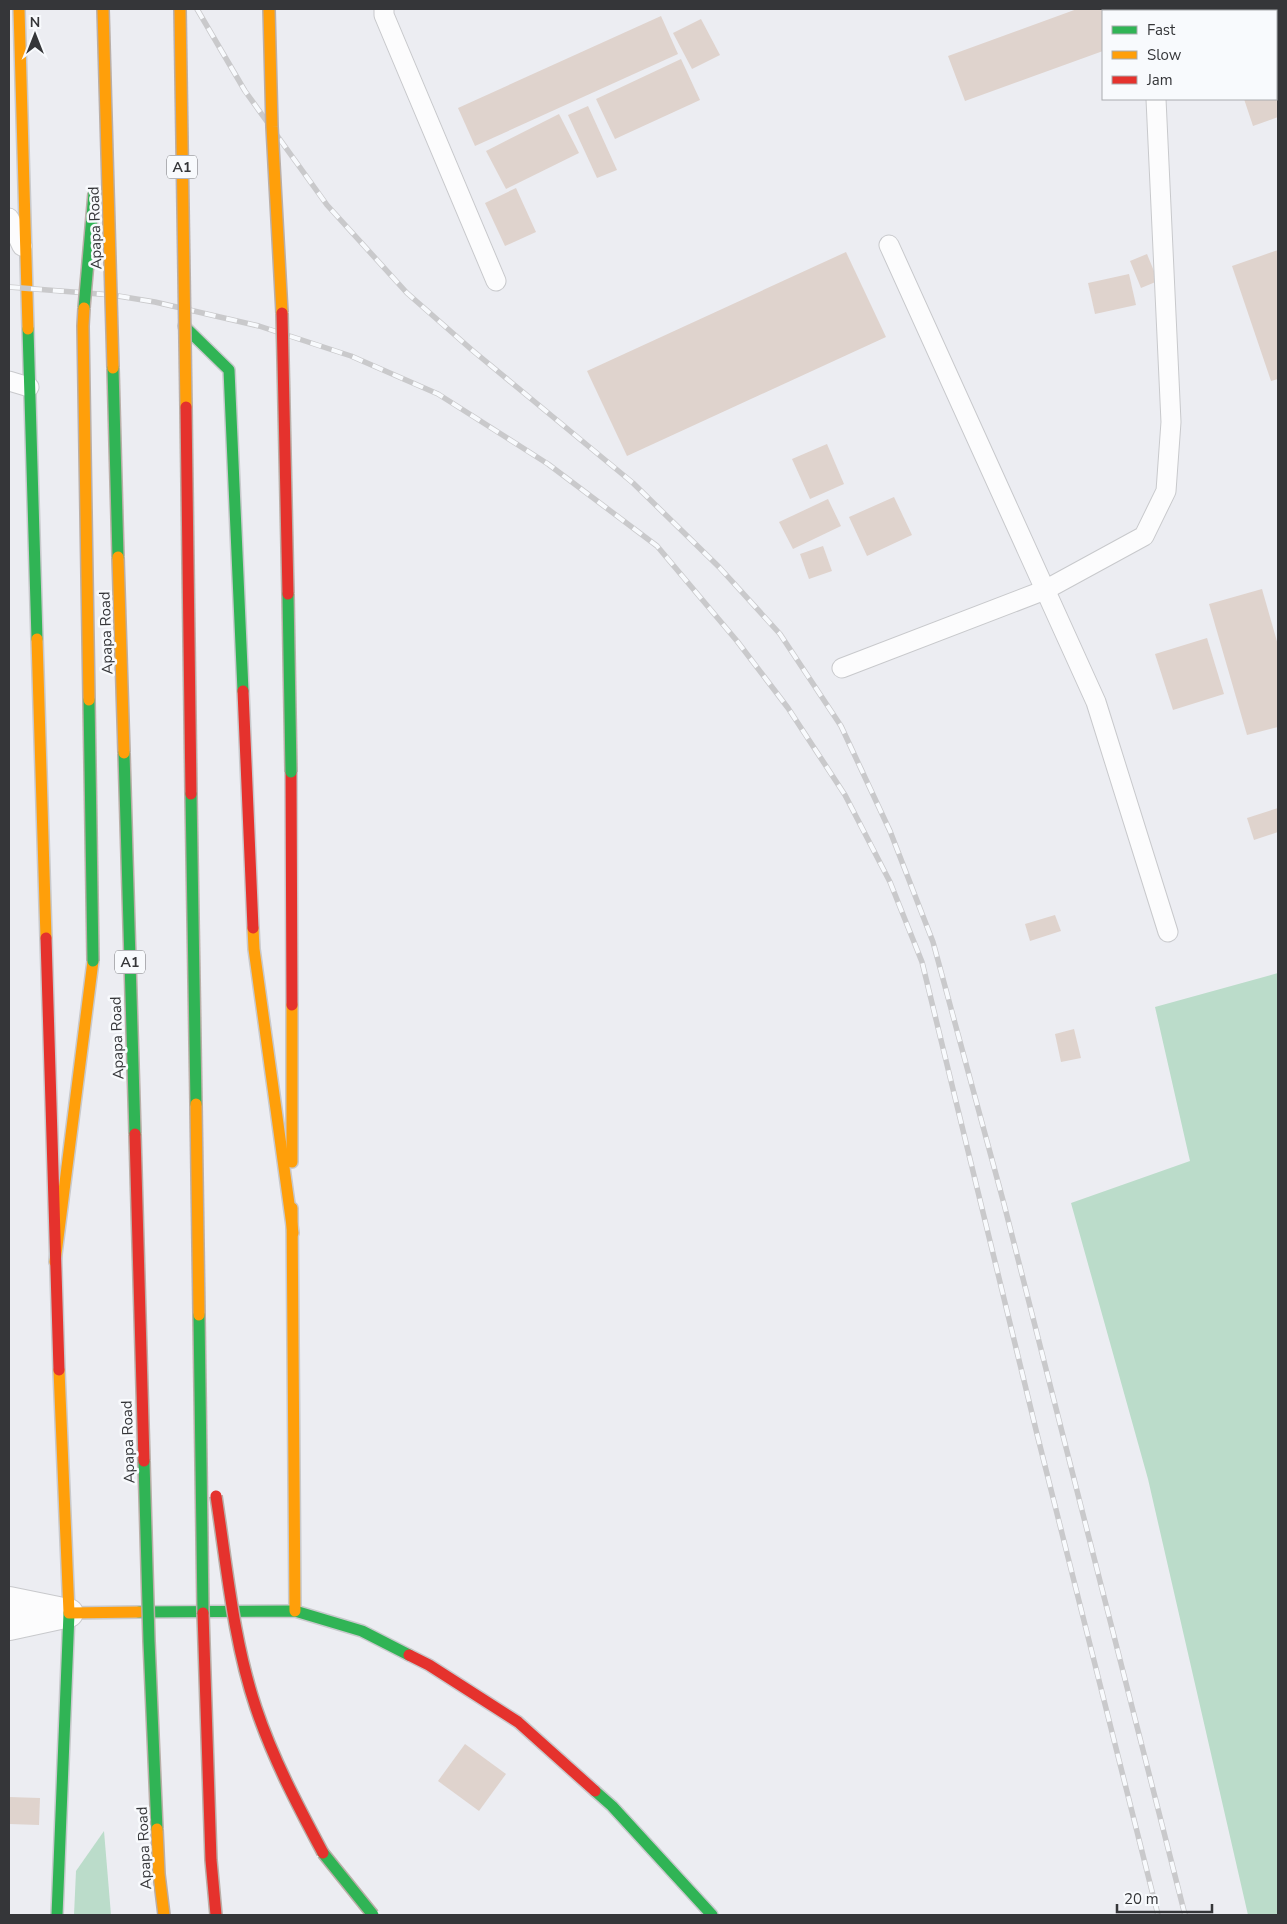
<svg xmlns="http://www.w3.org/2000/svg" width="1287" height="1924" viewBox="0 0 1287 1924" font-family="'Nunito Sans',sans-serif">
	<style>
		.green { fill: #bbdcca }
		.building { fill: #dfd3cd }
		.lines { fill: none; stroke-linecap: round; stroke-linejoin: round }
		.lane-casing { stroke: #c8c9cc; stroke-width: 21 }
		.street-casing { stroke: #c8c9cc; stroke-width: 30 }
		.fast-casing { stroke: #c8c9cc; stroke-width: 14 }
		.slow-casing { stroke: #c8c9cc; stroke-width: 14 }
		.jam-casing { stroke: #c8c9cc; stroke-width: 14 }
		.lane { stroke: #fcfcfd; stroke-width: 19 }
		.street { stroke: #fcfcfd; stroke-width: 28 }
		.fast { stroke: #30b455; stroke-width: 11 }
		.slow { stroke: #ff9f0a; stroke-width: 11 }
		.jam { stroke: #e5322d; stroke-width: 11 }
		.rail-casing { stroke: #c9c9cb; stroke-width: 5.5 }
		.rail { stroke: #f8fafd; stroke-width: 4; stroke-dasharray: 11; stroke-linecap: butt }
		.fast-bridge-casing { stroke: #baafa8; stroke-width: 14; stroke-linecap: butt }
		.slow-bridge-casing { stroke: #baafa8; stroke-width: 14; stroke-linecap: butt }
		.jam-bridge-casing { stroke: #baafa8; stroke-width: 14; stroke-linecap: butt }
		.fast-bridge { stroke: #30b455; stroke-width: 11 }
		.slow-bridge { stroke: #ff9f0a; stroke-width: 11 }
		.jam-bridge { stroke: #e5322d; stroke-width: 11 }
		.labels { text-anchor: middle; stroke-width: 5; stroke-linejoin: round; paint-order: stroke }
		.shield { fill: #f8fafd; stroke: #707174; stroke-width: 1 }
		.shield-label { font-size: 14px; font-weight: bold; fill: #353639 }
		.street-label { font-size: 15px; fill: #353639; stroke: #f8fafd }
	</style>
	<rect width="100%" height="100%" fill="#ecedf2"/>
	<!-- green -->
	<g class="green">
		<path d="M 1278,973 L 1278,1915 L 1248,1915 L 1148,1479 L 1071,1203 L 1190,1161 L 1155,1007 Z"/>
		<path d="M 104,1831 L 111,1915 L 74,1915 L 76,1871 Z"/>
	</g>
	<!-- building -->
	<g class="building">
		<path d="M 1077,9 L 1113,9 L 1114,11 L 1103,11 L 1103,51 L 965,101 L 948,56 Z"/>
		<path d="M 1212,9 L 1278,9 L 1278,117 L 1253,126 L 1244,99 L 1276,99 L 1276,11 L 1213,11 Z"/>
		<path d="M 661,16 L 678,54 L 475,146 L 458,108 Z"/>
		<path d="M 701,19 L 720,55 L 692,69 L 673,33 Z"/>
		<path d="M 681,59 L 700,100 L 615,139 L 596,99 Z"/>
		<path d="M 588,106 L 617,170 L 597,178 L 568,115 Z"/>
		<path d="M 559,114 L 579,153 L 506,189 L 486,151 Z"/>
		<path d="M 516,188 L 536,232 L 505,246 L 485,203 Z"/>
		<path d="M 1278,250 L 1278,379 L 1271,381 L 1232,266 Z"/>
		<path d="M 846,252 L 886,337 L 627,456 L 587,371 Z"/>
		<path d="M 1147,254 L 1158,281 L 1141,288 L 1130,261 Z"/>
		<path d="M 1129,274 L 1136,305 L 1095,314 L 1088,283 Z"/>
		<path d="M 827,444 L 844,484 L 810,499 L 792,459 Z"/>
		<path d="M 894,497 L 912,535 L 867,556 L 849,517 Z"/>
		<path d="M 828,499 L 841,526 L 793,549 L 779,522 Z"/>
		<path d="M 823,546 L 832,571 L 809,579 L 800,554 Z"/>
		<path d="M 1262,589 L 1278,645 L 1278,727 L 1247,735 L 1209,604 Z"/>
		<path d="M 1207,638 L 1224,694 L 1173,710 L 1155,654 Z"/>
		<path d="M 1278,808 L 1278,832 L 1254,840 L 1247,818 Z"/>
		<path d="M 1055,915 L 1061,931 L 1030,941 L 1025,924 Z"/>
		<path d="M 1074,1029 L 1081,1058 L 1061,1062 L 1055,1034 Z"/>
		<path d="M 465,1744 L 506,1774 L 479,1811 L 438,1781 Z"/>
		<path d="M 9,1797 L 40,1798 L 39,1825 L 9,1824 Z"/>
	</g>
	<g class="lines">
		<defs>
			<g id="lane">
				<path d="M 384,9 L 384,15 L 397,46 L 496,281"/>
				<path d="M 1148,9 L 1148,11"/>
				<path d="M 9,218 L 22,246"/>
				<path d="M 889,245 L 1096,702 L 1168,932"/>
				<path d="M 9,381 L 29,387"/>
				<path d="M 842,668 L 1045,590 L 1144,536 L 1166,491 L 1171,422 L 1156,99"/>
			</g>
			<g id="street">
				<path d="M 9,1601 L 58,1611"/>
				<path d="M 9,1626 L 69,1613"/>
			</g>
			<g id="fast">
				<path d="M 184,326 L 229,370 L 243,691"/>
				<path d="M 28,329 L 37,639"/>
				<path d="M 139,1612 L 295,1611 L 362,1631 L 409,1655"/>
				<path d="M 595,1791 L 612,1806 L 712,1915"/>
				<path d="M 57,1915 L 69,1613"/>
			</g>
			<g id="slow">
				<path d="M 19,9 L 28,329"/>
				<path d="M 37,639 L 46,938"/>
				<path d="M 253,928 L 254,949 L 293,1233"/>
				<path d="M 292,1005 L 292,1162"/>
				<path d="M 292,1208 L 295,1611"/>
				<path d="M 55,1262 L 93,961"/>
				<path d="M 59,1370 L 69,1613 L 139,1612"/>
			</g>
			<g id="jam">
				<path d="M 243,691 L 253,928"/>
				<path d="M 291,772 L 292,1005"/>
				<path d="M 46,938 L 59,1370"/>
				<path d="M 409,1655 L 429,1665 L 518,1722 L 595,1791"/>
			</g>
		</defs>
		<!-- lane casing -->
		<use href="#lane" class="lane-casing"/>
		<!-- street casing -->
		<use href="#street" class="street-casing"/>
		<!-- fast casing -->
		<use href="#fast" class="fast-casing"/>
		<!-- slow casing -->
		<use href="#slow" class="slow-casing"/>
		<!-- jam casing -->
		<use href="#jam" class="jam-casing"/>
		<!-- lane -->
		<use href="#lane" class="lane"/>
		<!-- street -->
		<use href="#street" class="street"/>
		<!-- fast -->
		<use href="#fast" class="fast"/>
		<!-- slow -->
		<use href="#slow" class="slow"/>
		<!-- jam -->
		<use href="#jam" class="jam"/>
		<defs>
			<g id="rail">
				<path d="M 197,9 L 245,91 L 327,205 L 407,293 L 472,350 L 633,483 L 719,567 L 780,634 L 841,726 L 890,831 L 933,942 L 1004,1204 L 1185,1915"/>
				<path d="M 9,287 L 112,295 L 155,302 L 259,326 L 351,356 L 438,394 L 548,464 L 657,546 L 737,641 L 788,708 L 845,795 L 890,882 L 922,962 L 1037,1434 L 1158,1915"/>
			</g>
		</defs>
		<!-- rail casing -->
		<use href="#rail" class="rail-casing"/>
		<!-- rail -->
		<use href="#rail" class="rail"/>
		<defs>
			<g id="fast-bridge">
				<path d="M 84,308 L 94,193"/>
				<path d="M 113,368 L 118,557"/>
				<path d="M 288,594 L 291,772"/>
				<path d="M 89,700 L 93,961"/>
				<path d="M 124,753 L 135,1134"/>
				<path d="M 191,794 L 196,1104"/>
				<path d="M 199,1315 L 203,1613"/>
				<path d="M 144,1461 L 149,1641 L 157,1829"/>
				<path d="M 323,1853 L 373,1915"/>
			</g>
			<g id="slow-bridge">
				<path d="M 103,9 L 113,368"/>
				<path d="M 180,9 L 186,407"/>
				<path d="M 269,9 L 272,127 L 282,313"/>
				<path d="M 84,308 L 83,326 L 89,700"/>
				<path d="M 118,557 L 124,753"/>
				<path d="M 196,1104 L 199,1315"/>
				<path d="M 157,1829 L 159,1874 L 164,1915"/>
			</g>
			<g id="jam-bridge">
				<path d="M 282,313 L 288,594"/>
				<path d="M 186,407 L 191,794"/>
				<path d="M 135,1134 L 144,1461"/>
				<path d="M 216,1496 C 227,1567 233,1640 256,1708 C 273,1759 298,1806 323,1853"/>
				<path d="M 203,1613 L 211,1860 L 216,1915"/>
			</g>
		</defs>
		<!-- fast-bridge casing -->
		<use href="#fast-bridge" class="fast-bridge-casing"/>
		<!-- slow-bridge casing -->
		<use href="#slow-bridge" class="slow-bridge-casing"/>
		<!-- jam-bridge casing -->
		<use href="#jam-bridge" class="jam-bridge-casing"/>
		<!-- fast-bridge -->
		<use href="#fast-bridge" class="fast-bridge"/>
		<!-- slow-bridge -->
		<use href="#slow-bridge" class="slow-bridge"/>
		<!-- jam-bridge -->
		<use href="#jam-bridge" class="jam-bridge"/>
	</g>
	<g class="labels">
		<!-- shield labels -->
		<g class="shield">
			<rect x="167" y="155.5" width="30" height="23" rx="4"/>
			<rect x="115" y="950.5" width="30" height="23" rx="4"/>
		</g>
		<g class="shield-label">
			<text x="182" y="172">A1</text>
			<text x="130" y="967">A1</text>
		</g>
		<!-- street labels -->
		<g class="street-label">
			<text transform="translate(95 228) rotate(-92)" y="5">Apapa Road</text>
			<text transform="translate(106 633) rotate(-92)" y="5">Apapa Road</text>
			<text transform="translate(117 1038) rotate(-92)" y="5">Apapa Road</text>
			<text transform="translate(128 1442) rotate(-92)" y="5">Apapa Road</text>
			<text transform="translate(144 1848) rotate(-93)" y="5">Apapa Road</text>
		</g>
	</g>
	<!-- border -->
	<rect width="1287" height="1924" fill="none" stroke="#353639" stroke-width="20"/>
	<!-- legend -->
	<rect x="1102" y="10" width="175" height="90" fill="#f8fafd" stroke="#aaacaf"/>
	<rect x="1112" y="26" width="25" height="8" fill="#30b455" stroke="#aaacaf"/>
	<text x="1147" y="35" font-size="15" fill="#353639">Fast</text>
	<rect x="1112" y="51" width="25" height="8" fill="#ff9f0a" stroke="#aaacaf"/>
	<text x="1147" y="60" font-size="15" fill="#353639">Slow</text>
	<rect x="1112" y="76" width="25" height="8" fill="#e5322d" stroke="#aaacaf"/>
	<text x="1147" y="85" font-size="15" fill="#353639">Jam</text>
	<!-- north arrow -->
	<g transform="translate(35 35)" stroke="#f8fafd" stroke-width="4" paint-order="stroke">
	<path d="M0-4L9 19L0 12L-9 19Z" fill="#353639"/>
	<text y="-8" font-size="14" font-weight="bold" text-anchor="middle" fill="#353639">N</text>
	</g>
	<!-- scale -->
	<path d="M1117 1904v8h95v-8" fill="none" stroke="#353639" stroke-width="2.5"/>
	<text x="1124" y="1904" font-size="15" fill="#353639" stroke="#f8fafd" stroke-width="4" paint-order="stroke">20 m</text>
</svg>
